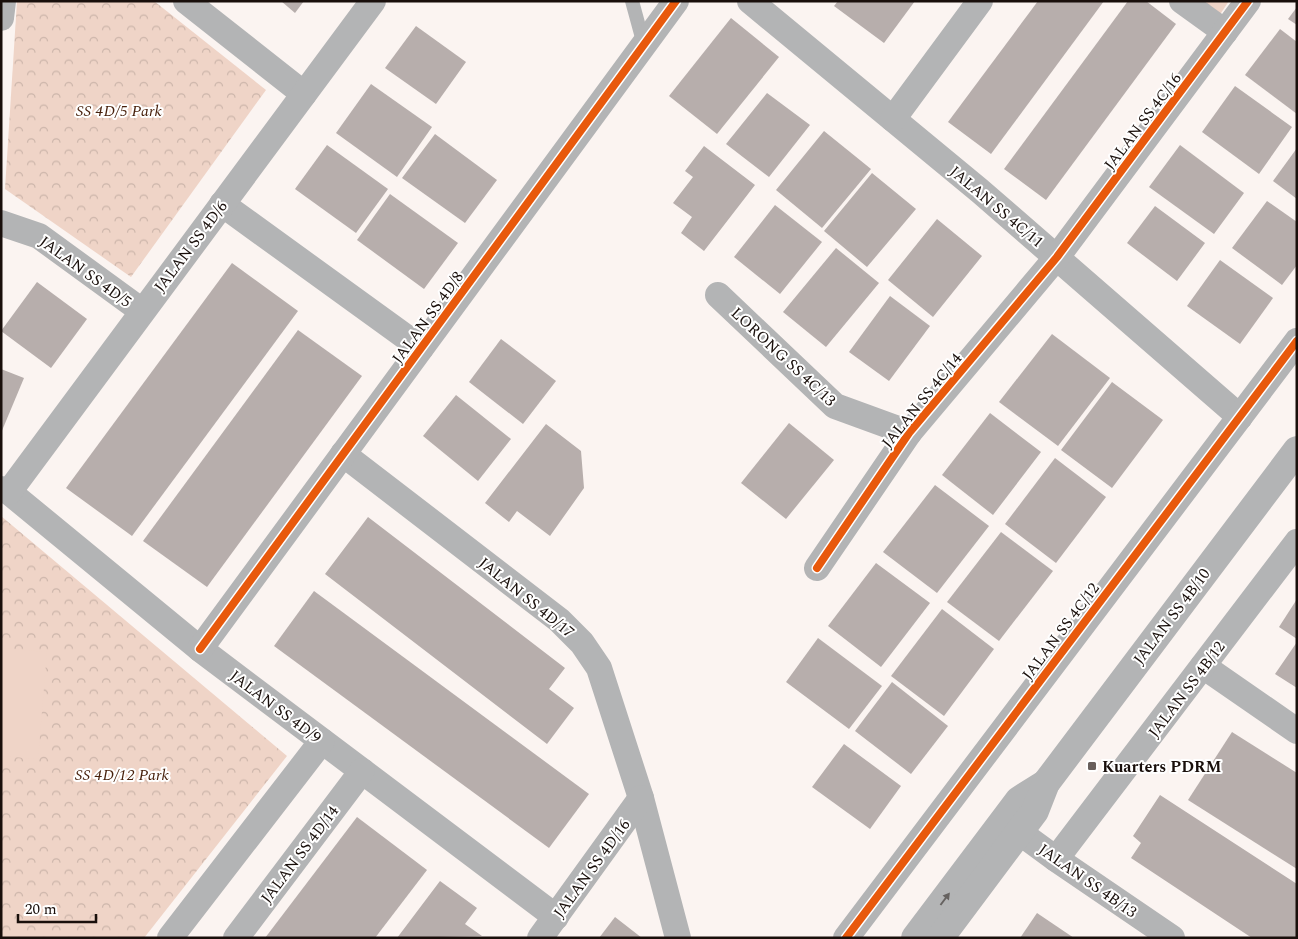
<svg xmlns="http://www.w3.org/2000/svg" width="1298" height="939" viewBox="0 0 1298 939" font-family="Spectral,serif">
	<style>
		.park { fill: url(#park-crowns) }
		.pitch { fill: #efd4c7 }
		.building { fill: #b7aeac }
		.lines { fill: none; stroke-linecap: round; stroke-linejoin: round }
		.service { stroke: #b3b4b5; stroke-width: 14 }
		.minor { stroke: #b3b4b5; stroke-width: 26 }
		.tertiary { stroke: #b3b4b5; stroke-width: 28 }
		.cycleway-casing { stroke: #fff; stroke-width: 11 }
		.cycleway { stroke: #e8590c; stroke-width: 8 }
		.oneway { fill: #666260 }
		.poi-dot { fill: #685f5c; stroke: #fff; stroke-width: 2 }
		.labels { text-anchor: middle; stroke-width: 4; stroke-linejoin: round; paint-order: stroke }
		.park-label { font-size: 16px; font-style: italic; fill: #47200b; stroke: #fff }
		.street-label { font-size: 16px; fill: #190f0b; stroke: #fff }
		.poi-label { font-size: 16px; font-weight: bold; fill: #190f0b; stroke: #fff; text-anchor: start }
	</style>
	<defs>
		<pattern id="park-crowns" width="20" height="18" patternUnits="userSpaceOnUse" patternTransform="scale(1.25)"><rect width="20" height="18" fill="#efd4c7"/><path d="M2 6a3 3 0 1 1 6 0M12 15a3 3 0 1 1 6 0" fill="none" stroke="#ccb5aa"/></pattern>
	</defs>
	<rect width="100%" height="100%" fill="#fbf4f1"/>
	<!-- park -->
	<g class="park">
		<path d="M 17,1 L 154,1 L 266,90 L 131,277 L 5,189 Z"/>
		<path d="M 1199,1 L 1229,1 L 1219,16 Z"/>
		<path d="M 1,516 L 287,756 L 144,938 L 1,938 Z"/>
	</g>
	<!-- pitch -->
	<path class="pitch" d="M 1,648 L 47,652 L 38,759 L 1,756 Z"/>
	<!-- building -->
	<g class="building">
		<path d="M 281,1 L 304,1 L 295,13 Z"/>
		<path d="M 838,1 L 915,1 L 884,43 L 834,6 Z"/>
		<path d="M 1038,1 L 1104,1 L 991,154 L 948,122 Z"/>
		<path d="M 1128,1 L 1146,1 L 1176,24 L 1046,200 L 1004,169 Z"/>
		<path d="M 1297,7 L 1297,25 L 1288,19 Z"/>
		<path d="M 731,18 L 779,57 L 717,134 L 669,96 Z"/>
		<path d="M 416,26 L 466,62 L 436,104 L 385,68 Z"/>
		<path d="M 1280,29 L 1297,42 L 1297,114 L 1245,75 Z"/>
		<path d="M 371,84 L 432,127 L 397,177 L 336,133 Z"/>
		<path d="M 1235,86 L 1292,127 L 1259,174 L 1202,132 Z"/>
		<path d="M 767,93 L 810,125 L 769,177 L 726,144 Z"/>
		<path d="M 824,131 L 871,169 L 822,228 L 776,190 Z"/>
		<path d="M 435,134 L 497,180 L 465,223 L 402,178 Z"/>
		<path d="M 327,145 L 388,189 L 356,233 L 295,189 Z"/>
		<path d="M 1180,145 L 1244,193 L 1214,234 L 1149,187 Z"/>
		<path d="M 704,146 L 755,185 L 704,251 L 681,233 L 692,217 L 673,203 L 693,177 L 685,171 Z"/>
		<path d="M 1297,148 L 1297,199 L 1273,181 Z"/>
		<path d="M 872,173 L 916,209 L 867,267 L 824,231 Z"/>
		<path d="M 390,194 L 458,243 L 424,289 L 357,240 Z"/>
		<path d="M 1267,201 L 1297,222 L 1297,265 L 1282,285 L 1232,248 Z"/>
		<path d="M 775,205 L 822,242 L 780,294 L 734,257 Z"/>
		<path d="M 1155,206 L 1205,243 L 1177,281 L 1127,243 Z"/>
		<path d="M 937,219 L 982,256 L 933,317 L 888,280 Z"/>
		<path d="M 836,248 L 879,283 L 826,347 L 783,312 Z"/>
		<path d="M 1220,260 L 1273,298 L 1240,344 L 1187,306 Z"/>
		<path d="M 232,263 L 298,311 L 132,536 L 66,488 Z"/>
		<path d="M 37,282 L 87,319 L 51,368 L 1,331 Z"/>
		<path d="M 890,296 L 930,326 L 889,381 L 849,352 Z"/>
		<path d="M 298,330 L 362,376 L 207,587 L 143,541 Z"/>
		<path d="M 1052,334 L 1110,378 L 1058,446 L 999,402 Z"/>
		<path d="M 501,339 L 556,381 L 523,424 L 469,382 Z"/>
		<path d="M 1,369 L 24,378 L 1,433 Z"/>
		<path d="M 1112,382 L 1163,420 L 1112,488 L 1061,450 Z"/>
		<path d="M 456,395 L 511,439 L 478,481 L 423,436 Z"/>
		<path d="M 990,413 L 1041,452 L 993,515 L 942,475 Z"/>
		<path d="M 789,423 L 834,460 L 786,519 L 741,483 Z"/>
		<path d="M 546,424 L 581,451 L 584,488 L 550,536 L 517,511 L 509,522 L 485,503 Z"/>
		<path d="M 1055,458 L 1106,497 L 1056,563 L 1005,524 Z"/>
		<path d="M 935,485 L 989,526 L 937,593 L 883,552 Z"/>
		<path d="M 368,517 L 565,668 L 549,689 L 574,708 L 547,744 L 325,574 Z"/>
		<path d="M 1001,532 L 1053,571 L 999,641 L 947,602 Z"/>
		<path d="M 876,563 L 930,603 L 881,667 L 828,626 Z"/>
		<path d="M 314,591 L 589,794 L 549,848 L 274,646 Z"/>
		<path d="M 1297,599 L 1297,639 L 1279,627 Z"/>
		<path d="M 942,609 L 994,649 L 944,716 L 891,676 Z"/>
		<path d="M 818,638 L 882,686 L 849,729 L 786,682 Z"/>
		<path d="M 1297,642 L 1297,688 L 1275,674 Z"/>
		<path d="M 892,682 L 948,726 L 911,774 L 855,731 Z"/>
		<path d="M 1232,732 L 1297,773 L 1297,869 L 1188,800 Z"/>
		<path d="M 844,744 L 901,786 L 870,829 L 812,787 Z"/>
		<path d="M 1160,795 L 1297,884 L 1297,938 L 1252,938 L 1131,858 L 1141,843 L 1133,836 Z"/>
		<path d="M 357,817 L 427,870 L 375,938 L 265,938 Z"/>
		<path d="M 440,881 L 477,908 L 465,924 L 482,936 L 397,938 Z"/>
		<path d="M 1037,913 L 1074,938 L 1020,938 Z"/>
		<path d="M 615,917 L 642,938 L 599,938 Z"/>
	</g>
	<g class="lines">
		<!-- service -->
		<path class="service" d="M 632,1 L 644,45"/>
		<!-- minor -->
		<g class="minor">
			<path d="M 186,1 L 304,94"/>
			<path d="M 750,1 L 980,191 L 1240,417"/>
			<path d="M 1182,1 L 1225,32"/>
			<path d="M 1,18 L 3,1"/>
			<path d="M 893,119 L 980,1"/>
			<path d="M 222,204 L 421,348"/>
			<path d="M 1,223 L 39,236 L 142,311"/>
			<path d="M 718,295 L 835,406 L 909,433"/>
			<path d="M 343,454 L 559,620 L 582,643 L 599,668 L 641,798 L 678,938"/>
			<path d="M 1,489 L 9,492 L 200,649 L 556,917"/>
			<path d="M 9,492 L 373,1"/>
			<path d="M 817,568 L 909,433 L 1057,257 L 1248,1"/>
			<path d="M 200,649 L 676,1"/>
			<path d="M 1203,666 L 1297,731"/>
			<path d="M 1004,821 L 1056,859 L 1172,938"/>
			<path d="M 1056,859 L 1297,542"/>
			<path d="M 170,938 L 322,741"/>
			<path d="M 236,938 L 362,771"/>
			<path d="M 540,938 L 641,798"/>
			<path d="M 846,938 L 1297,341"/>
		</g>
		<!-- tertiary -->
		<g class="tertiary">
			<path d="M 915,938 L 1019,800 L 1046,783"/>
			<path d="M 940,938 L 1035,811 L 1046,783 L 1297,450"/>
		</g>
		<defs>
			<g id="cycleway">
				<path d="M 817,568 L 909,433 L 1057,257 L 1248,1"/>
				<path d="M 200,649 L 676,1"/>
				<path d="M 846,938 L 1297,341"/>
			</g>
		</defs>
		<!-- cycleway casing -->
		<use href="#cycleway" class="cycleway-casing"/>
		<!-- cycleway -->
		<use href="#cycleway" class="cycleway"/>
	</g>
	<!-- one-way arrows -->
	<defs><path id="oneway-solid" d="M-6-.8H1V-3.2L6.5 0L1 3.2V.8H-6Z" transform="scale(1.25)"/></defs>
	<use class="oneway" href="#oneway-solid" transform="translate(945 899) rotate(-53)"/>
	<!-- markers -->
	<rect class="poi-dot" x="1087" y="761" width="10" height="10" rx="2.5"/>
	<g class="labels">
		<!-- park labels -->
		<g class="park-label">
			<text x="119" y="116">SS 4D/5 Park</text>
			<text x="122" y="780">SS 4D/12 Park</text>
		</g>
		<!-- street labels -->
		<g class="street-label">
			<text transform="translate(1142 121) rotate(-53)" y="6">JALAN SS 4C/16</text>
			<text transform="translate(997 206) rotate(40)" y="6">JALAN SS 4C/11</text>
			<text transform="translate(190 246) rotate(-53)" y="6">JALAN SS 4D/6</text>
			<text transform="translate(86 271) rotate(36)" y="6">JALAN SS 4D/5</text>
			<text transform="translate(427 317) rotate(-54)" y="6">JALAN SS 4D/8</text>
			<text transform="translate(784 356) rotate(43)" y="6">LORONG SS 4C/13</text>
			<text transform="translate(921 400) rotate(-51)" y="6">JALAN SS 4C/14</text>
			<text transform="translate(527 597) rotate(39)" y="6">JALAN SS 4D/17</text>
			<text transform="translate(1171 616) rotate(-53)" y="6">JALAN SS 4B/10</text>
			<text transform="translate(1060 631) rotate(-53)" y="6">JALAN SS 4C/12</text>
			<text transform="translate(1186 689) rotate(-53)" y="6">JALAN SS 4B/12</text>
			<text transform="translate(276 706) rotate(37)" y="6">JALAN SS 4D/9</text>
			<text transform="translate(299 854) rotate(-53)" y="6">JALAN SS 4D/14</text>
			<text transform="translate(591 868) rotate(-54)" y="6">JALAN SS 4D/16</text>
			<text transform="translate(1088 880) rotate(35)" y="6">JALAN SS 4B/13</text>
		</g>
		<!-- poi labels -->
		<g class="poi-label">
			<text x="1102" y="772">Kuarters PDRM</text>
		</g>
	</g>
	<!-- border -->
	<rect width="1298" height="939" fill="none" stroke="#190f0b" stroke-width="5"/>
	<!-- scale -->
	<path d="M18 914v8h78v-8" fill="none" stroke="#190f0b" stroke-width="2.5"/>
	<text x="25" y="914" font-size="15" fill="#190f0b" stroke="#ffffff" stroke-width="4" paint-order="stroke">20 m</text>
</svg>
